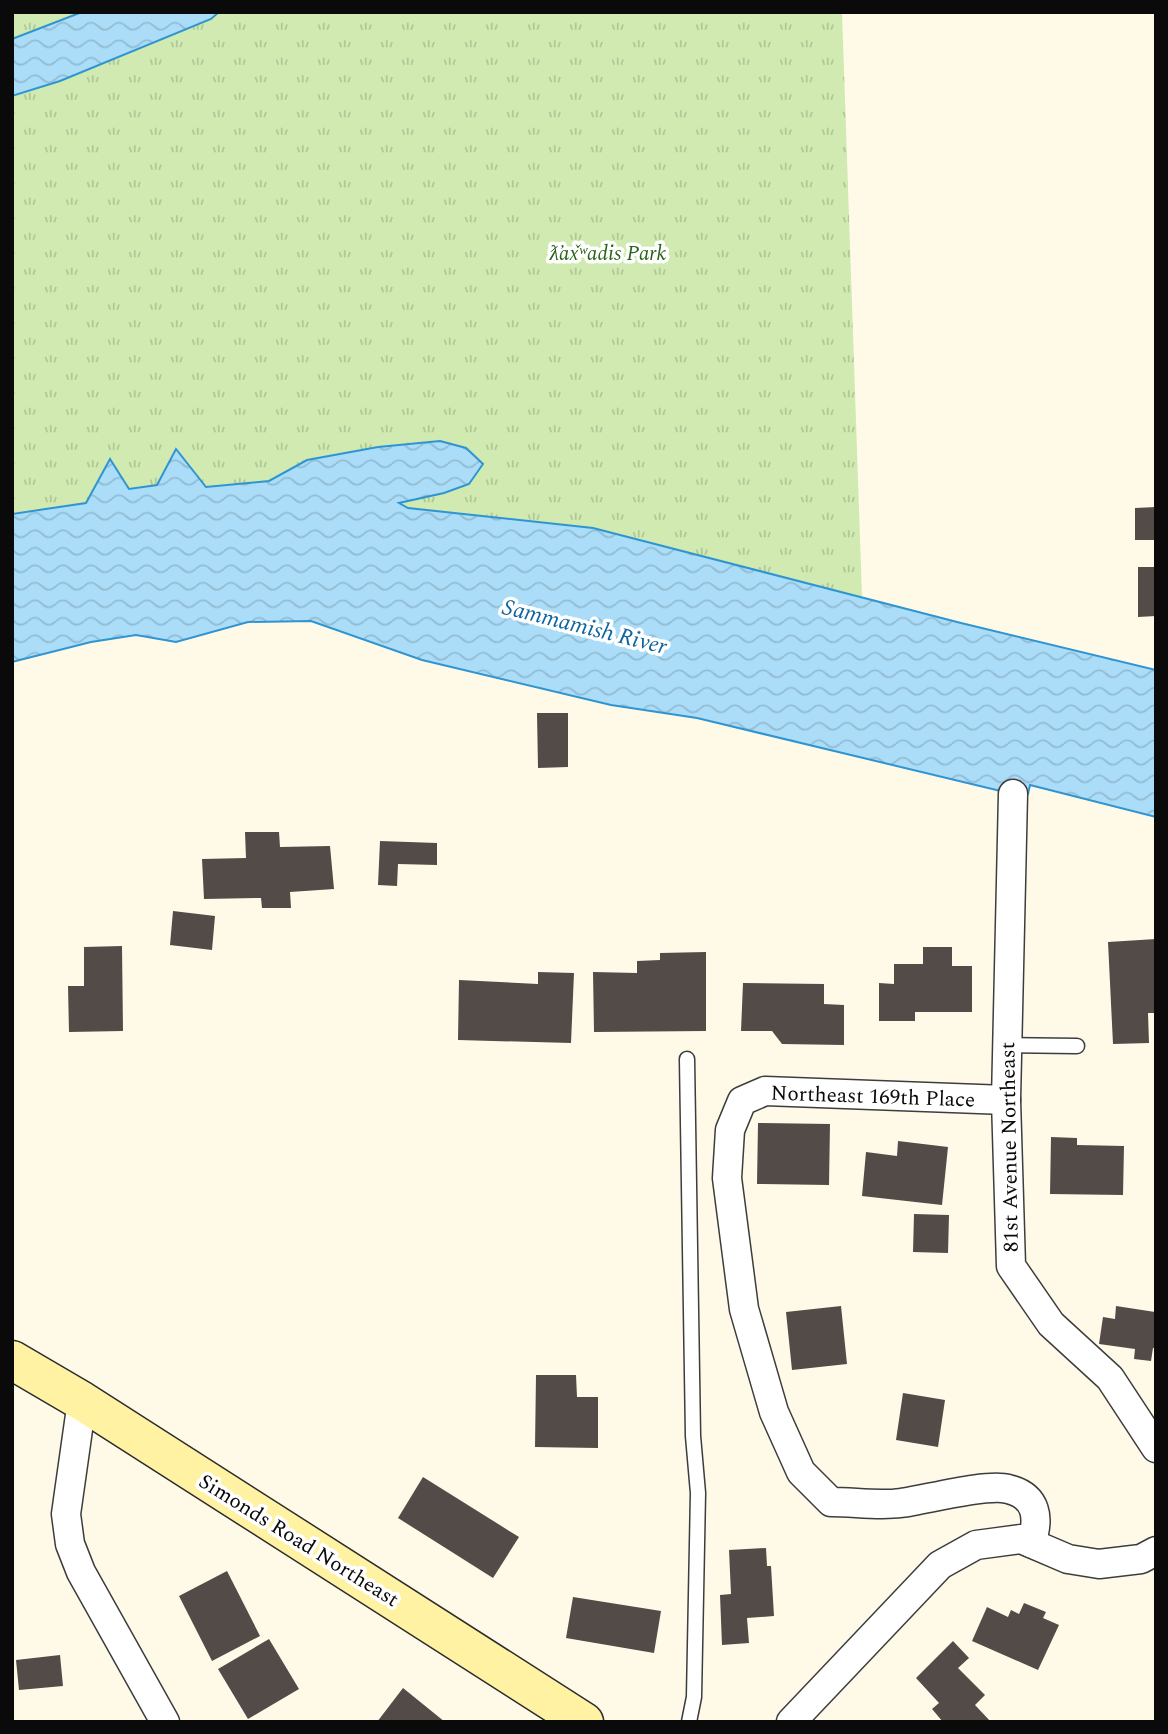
<svg xmlns="http://www.w3.org/2000/svg" width="1168" height="1734" viewBox="0 0 1168 1734" font-family="Spectral,serif">
	<style>
		.park { fill: url(#park-tufts) }
		.water { fill: url(#water-waves); stroke: #2f95d2; stroke-width: 2 }
		.building { fill: #534b47 }
		.lines { fill: none; stroke-linecap: round; stroke-linejoin: round }
		.lane-casing { stroke: #3d3d3d; stroke-width: 17 }
		.street-casing { stroke: #3d3d3d; stroke-width: 31 }
		.secondary-casing { stroke: #2c2c2c; stroke-width: 41 }
		.lane { stroke: #fff; stroke-width: 14 }
		.street { stroke: #fff; stroke-width: 28 }
		.secondary { stroke: #fff2a3; stroke-width: 38 }
		.labels { text-anchor: middle; stroke-width: 7; stroke-linejoin: round; paint-order: stroke }
		.park-label { font-size: 21px; font-style: italic; fill: #2b631a; stroke: #fff }
		.street-label { font-size: 21px; fill: #0a0a0a; stroke: #fff }
		.water-label { font-size: 23px; font-style: italic; fill: #11659f; stroke: #fff }
	</style>
	<defs>
		<pattern id="park-tufts" width="24" height="20" patternUnits="userSpaceOnUse" patternTransform="scale(1.75)"><rect width="24" height="20" fill="#d0eab1"/><path d="M3 7l-1-3M5 7V3M7 7l1-3M15 17l-1-3M17 17v-4M19 17l1-3" fill="none" stroke="#b1c797"/></pattern>
		<pattern id="water-waves" width="16" height="10" patternUnits="userSpaceOnUse" patternTransform="scale(1.75)"><rect width="16" height="10" fill="#abddf8"/><path d="M0 5q4-4 8 0t8 0" fill="none" stroke="#92bcd3"/></pattern>
	</defs>
	<rect width="100%" height="100%" fill="#fffae8"/>
	<!-- park -->
	<path class="park" d="M 12,12 L 842,12 L 862,597 L 593,528 L 408,508 L 398,502 L 444,493 L 307,460 L 269,481 L 206,487 L 176,449 L 157,485 L 129,489 L 109,459 L 86,503 L 12,514 Z"/>
	<!-- water -->
	<g class="water">
		<path d="M 82,12 L 219,12 L 211,19 L 60,81 L 12,96 L 12,39 Z"/>
		<path d="M 440,441 L 466,448 L 483,464 L 469,484 L 444,493 L 399,503 L 408,508 L 593,528 L 961,623 L 1156,670 L 1156,817 L 1030,785 L 1028,794 L 1013,794 L 697,718 L 611,705 L 422,660 L 311,621 L 248,622 L 176,642 L 136,635 L 91,642 L 12,662 L 12,514 L 86,503 L 110,459 L 129,489 L 157,485 L 176,449 L 206,487 L 269,481 L 307,460 L 378,447 Z"/>
	</g>
	<!-- building -->
	<g class="building">
		<path d="M 1156,507 L 1156,540 L 1135,540 L 1135,508 Z"/>
		<path d="M 1138,567 L 1156,567 L 1156,616 L 1138,617 Z"/>
		<path d="M 537,713 L 568,713 L 568,767 L 538,768 Z"/>
		<path d="M 245,832 L 279,832 L 280,847 L 330,846 L 334,889 L 290,892 L 291,908 L 262,908 L 261,898 L 204,899 L 202,859 L 246,858 Z"/>
		<path d="M 380,841 L 437,843 L 437,865 L 398,864 L 397,886 L 378,885 Z"/>
		<path d="M 173,911 L 215,916 L 212,950 L 170,945 Z"/>
		<path d="M 1156,939 L 1156,1013 L 1148,1013 L 1149,1043 L 1113,1044 L 1108,942 Z"/>
		<path d="M 122,946 L 123,1031 L 69,1032 L 68,986 L 84,986 L 84,947 Z"/>
		<path d="M 923,947 L 952,947 L 952,966 L 972,966 L 972,1012 L 915,1012 L 915,1021 L 879,1021 L 879,983 L 894,984 L 894,964 L 923,964 Z"/>
		<path d="M 706,952 L 706,1031 L 594,1032 L 593,972 L 637,973 L 637,961 L 660,960 L 660,953 Z"/>
		<path d="M 538,972 L 574,973 L 571,1043 L 458,1040 L 459,980 L 538,984 Z"/>
		<path d="M 743,983 L 824,984 L 824,1004 L 844,1005 L 844,1045 L 782,1044 L 772,1031 L 741,1031 Z"/>
		<path d="M 758,1123 L 830,1124 L 829,1185 L 757,1184 Z"/>
		<path d="M 1051,1137 L 1077,1138 L 1077,1145 L 1124,1146 L 1123,1195 L 1050,1194 Z"/>
		<path d="M 898,1141 L 948,1147 L 942,1205 L 862,1196 L 866,1152 L 897,1156 Z"/>
		<path d="M 914,1214 L 949,1215 L 948,1253 L 913,1252 Z"/>
		<path d="M 841,1306 L 847,1364 L 792,1370 L 786,1312 Z"/>
		<path d="M 1116,1306 L 1155,1312 L 1156,1348 L 1153,1348 L 1151,1361 L 1134,1359 L 1135,1349 L 1099,1344 L 1103,1317 L 1115,1319 Z"/>
		<path d="M 536,1375 L 576,1375 L 577,1397 L 598,1397 L 598,1448 L 535,1447 Z"/>
		<path d="M 903,1393 L 945,1400 L 938,1447 L 896,1440 Z"/>
		<path d="M 423,1477 L 519,1537 L 493,1578 L 398,1518 Z"/>
		<path d="M 766,1548 L 767,1566 L 771,1566 L 774,1616 L 747,1618 L 749,1643 L 722,1645 L 720,1595 L 731,1594 L 729,1550 Z"/>
		<path d="M 227,1571 L 260,1636 L 212,1661 L 179,1596 Z"/>
		<path d="M 573,1597 L 661,1611 L 654,1653 L 566,1638 Z"/>
		<path d="M 1024,1603 L 1046,1612 L 1043,1618 L 1059,1625 L 1038,1670 L 972,1641 L 987,1607 L 1008,1617 L 1011,1610 L 1019,1614 Z"/>
		<path d="M 269,1639 L 299,1689 L 248,1719 L 218,1669 Z"/>
		<path d="M 953,1641 L 969,1658 L 958,1668 L 985,1695 L 975,1705 L 991,1722 L 943,1722 L 932,1709 L 939,1703 L 916,1678 Z"/>
		<path d="M 60,1655 L 63,1686 L 19,1690 L 16,1660 Z"/>
		<path d="M 403,1688 L 445,1722 L 377,1722 Z"/>
	</g>
	<g class="lines">
		<defs>
			<g id="lane">
				<path d="M 1007,1045 L 1077,1046"/>
				<path d="M 687,1059 L 693,1436 L 698,1493 L 694,1697 L 689,1722"/>
			</g>
			<g id="street">
				<path d="M 1013,794 L 1006,1100 L 1011,1266 L 1051,1324 L 1110,1378 L 1156,1448"/>
				<path d="M 1006,1100 L 765,1091 L 742,1101 L 730,1130 L 727,1178 L 744,1309 L 774,1412 L 801,1472 L 831,1502 C 854,1502 879,1506 901,1503 C 925,1500 987,1483 1008,1489 C 1037,1496 1040,1518 1031,1543"/>
				<path d="M 82,1401 L 66,1514 L 70,1544 L 81,1572 L 165,1722"/>
				<path d="M 791,1722 L 940,1565 L 976,1545 L 1021,1539 L 1068,1559 L 1099,1564 L 1141,1559 L 1156,1551"/>
			</g>
			<path id="secondary" d="M 12,1360 L 82,1401 L 584,1722"/>
		</defs>
		<!-- lane casing -->
		<use href="#lane" class="lane-casing"/>
		<!-- street casing -->
		<use href="#street" class="street-casing"/>
		<!-- secondary casing -->
		<use href="#secondary" class="secondary-casing"/>
		<!-- lane -->
		<use href="#lane" class="lane"/>
		<!-- street -->
		<use href="#street" class="street"/>
		<!-- secondary -->
		<use href="#secondary" class="secondary"/>
	</g>
	<g class="labels">
		<!-- park labels -->
		<g class="park-label">
			<text x="608" y="260">ƛ̕ax̌ʷadis Park</text>
		</g>
		<!-- street labels -->
		<g class="street-label">
			<text transform="translate(873 1096) rotate(2)" y="7">Northeast 169th Place</text>
			<text transform="translate(1009 1147) rotate(-91)" y="7">81st Avenue Northeast</text>
			<text transform="translate(299 1540) rotate(32)" y="7">Simonds Road Northeast</text>
		</g>
		<!-- water labels -->
		<g class="water-label">
			<text transform="translate(585 626) rotate(14)" y="8">Sammamish River</text>
		</g>
	</g>
	<!-- border -->
	<rect width="1168" height="1734" fill="none" stroke="#0a0a0a" stroke-width="28"/>
</svg>
